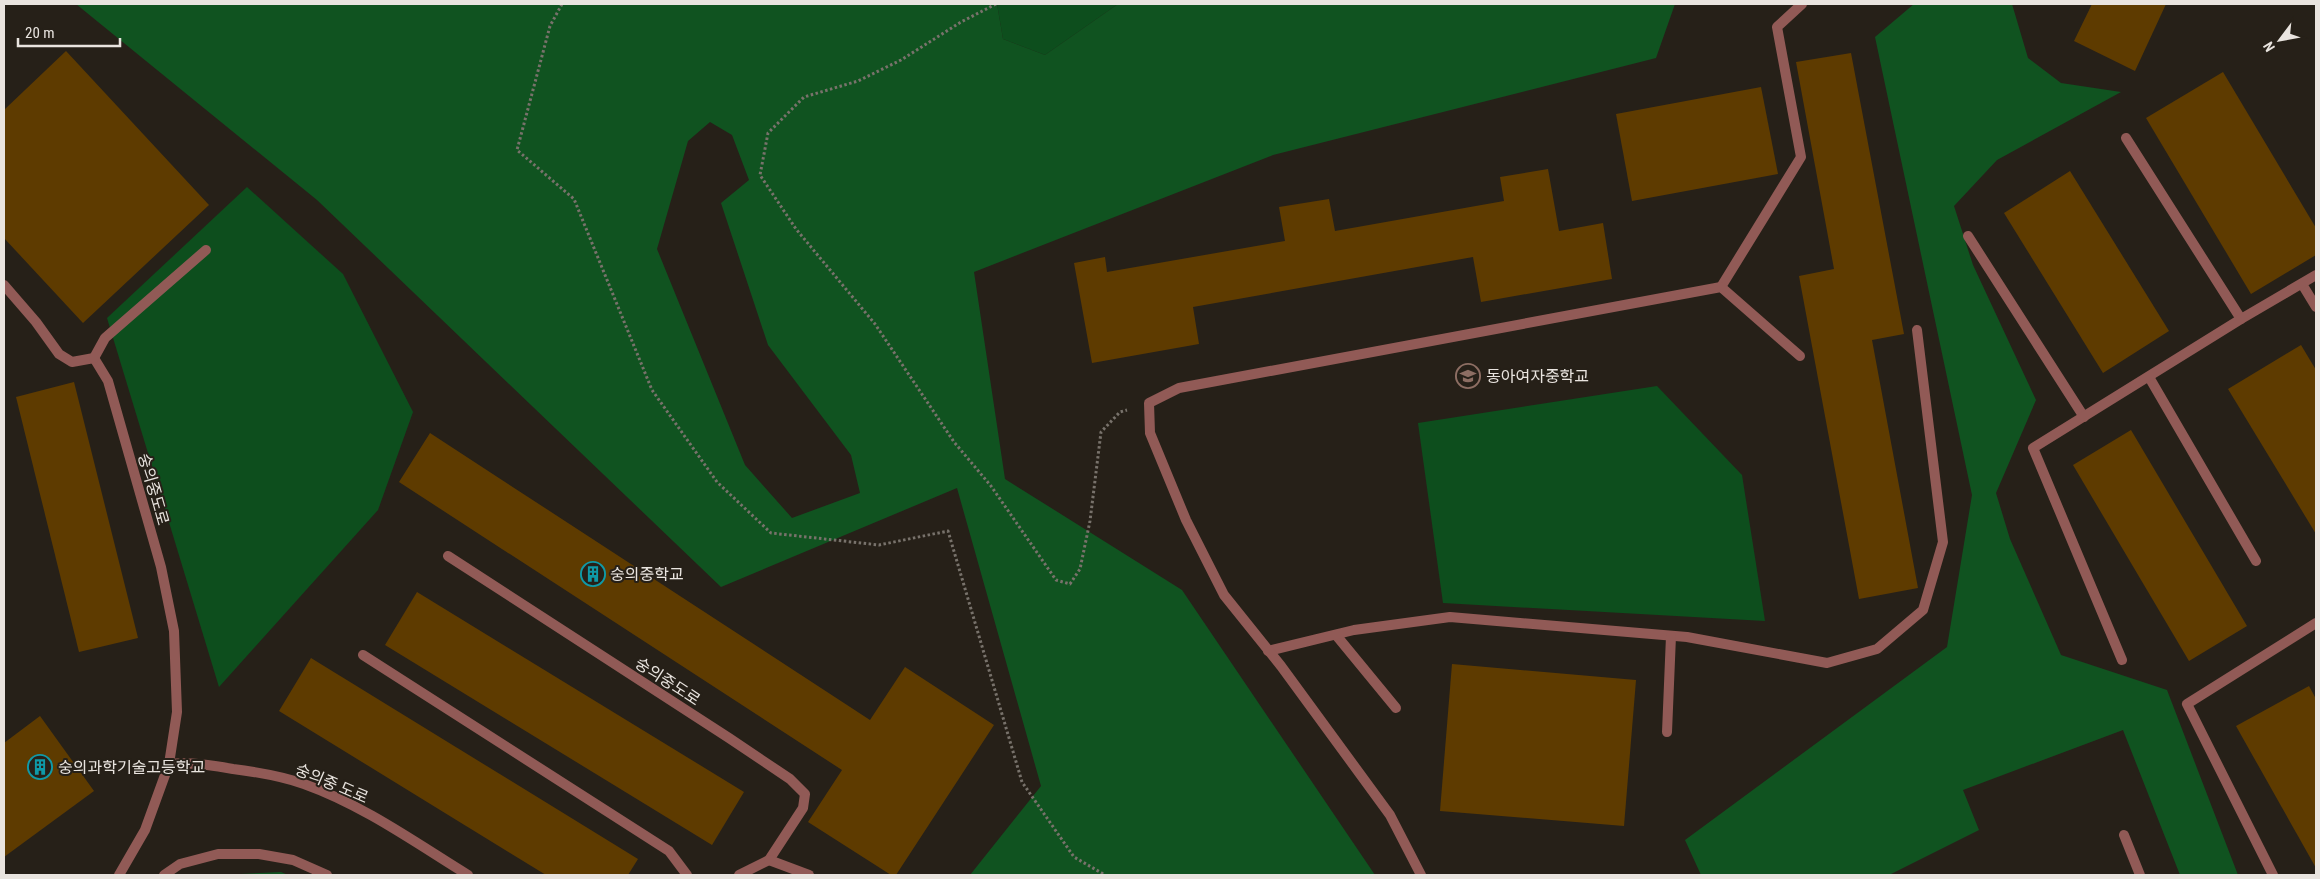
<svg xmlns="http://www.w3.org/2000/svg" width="2320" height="879" viewBox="0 0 2320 879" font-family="'Roboto Condensed','Noto Sans KR',sans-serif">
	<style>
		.green { fill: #0d4e1d }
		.forest { fill: #105320; fill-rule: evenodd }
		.building { fill: #5e3b00 }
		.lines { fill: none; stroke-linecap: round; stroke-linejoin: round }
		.path { stroke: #78726b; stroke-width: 3; stroke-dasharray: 2.5 2.5; stroke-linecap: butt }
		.lane { stroke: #915a56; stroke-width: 10 }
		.labels { text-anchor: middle; stroke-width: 4; stroke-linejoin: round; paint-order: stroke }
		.poi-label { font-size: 16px; fill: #e9e4df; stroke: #262018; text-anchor: start }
		.street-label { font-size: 16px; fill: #e9e4df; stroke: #262018 }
	</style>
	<rect width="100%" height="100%" fill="#262018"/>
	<!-- green -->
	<g class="green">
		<path d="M 997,4 L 1118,4 L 1045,55 L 1003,39 Z"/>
		<path d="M 247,187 L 343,274 L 413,412 L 378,510 L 219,687 L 107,318 Z"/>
		<path d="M 1657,386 L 1742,475 L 1765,621 L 1443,603 L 1418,423 Z"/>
	</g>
	<!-- forest -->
	<g class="forest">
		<path d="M 76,4 L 997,4 L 1003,39 L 1045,55 L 1118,4 L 1675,4 L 1656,58 L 1273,155 L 974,272 L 1005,479 L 1182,590 L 1375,875 L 970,875 L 1041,786 L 957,488 L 721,587 L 317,200 ZM 710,122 L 732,135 L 749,180 L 721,203 L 768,345 L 851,455 L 860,493 L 792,518 L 745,465 L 657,249 L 688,141 Z"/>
		<path d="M 1914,4 L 2012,4 L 2028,58 L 2061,83 L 2121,92 L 1997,160 L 1954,206 L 1973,265 L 2036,400 L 1996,493 L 2010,539 L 2061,655 L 2167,690 L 2238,875 L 2180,875 L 2123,730 L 1963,790 L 1979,830 L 1889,875 L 1701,875 L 1685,840 L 1947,647 L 1972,495 L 1875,37 Z"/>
		<path d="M 281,872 L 288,875 L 220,875 Z"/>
	</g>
	<!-- building -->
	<g class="building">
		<path d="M 2092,4 L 2166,4 L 2135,71 L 2074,41 Z"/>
		<path d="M 66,51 L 209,205 L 83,323 L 4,238 L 4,110 Z"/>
		<path d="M 1851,53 L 1904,334 L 1872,340 L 1918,588 L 1859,599 L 1799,276 L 1834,269 L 1796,62 Z"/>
		<path d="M 2223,72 L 2316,228 L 2316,255 L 2251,294 L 2146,118 Z"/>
		<path d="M 1761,87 L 1778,174 L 1632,201 L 1616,114 Z"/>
		<path d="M 1548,169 L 1559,231 L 1603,223 L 1612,279 L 1481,302 L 1473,257 L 1193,307 L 1199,344 L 1092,363 L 1074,263 L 1105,257 L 1107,272 L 1285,241 L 1279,207 L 1329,199 L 1335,231 L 1504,201 L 1500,177 Z"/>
		<path d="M 2070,171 L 2169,331 L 2103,373 L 2004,213 Z"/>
		<path d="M 2301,345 L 2316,370 L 2316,534 L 2228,389 Z"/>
		<path d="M 74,382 L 138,638 L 79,652 L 16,397 Z"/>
		<path d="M 2131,430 L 2247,626 L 2189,661 L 2073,465 Z"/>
		<path d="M 430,433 L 870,720 L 905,667 L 994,725 L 896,875 L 891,875 L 808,822 L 842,770 L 399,482 Z"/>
		<path d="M 417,592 L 744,792 L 712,845 L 385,645 Z"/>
		<path d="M 311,658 L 638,859 L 628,875 L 546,875 L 279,711 Z"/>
		<path d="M 1452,664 L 1636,680 L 1624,826 L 1440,811 Z"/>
		<path d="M 2309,686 L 2316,699 L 2316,868 L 2236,726 Z"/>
		<path d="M 40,716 L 94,791 L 4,857 L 4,743 Z"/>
	</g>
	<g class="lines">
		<!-- path -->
		<g class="path">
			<path d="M 562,4 L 550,26 L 517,150 L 574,199 L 652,390 L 717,482 L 771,533 L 879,545 L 948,531 L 1022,782 L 1074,857 L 1105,875"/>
			<path d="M 996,4 L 961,22 L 901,60 L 858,81 L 804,97 L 768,133 L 760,175 L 796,229 L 875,324 L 954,442 L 991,486 L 1056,580 L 1070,584 L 1080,569 L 1090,521 L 1101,432 L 1120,412 L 1127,410"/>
		</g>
		<!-- lane -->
		<g class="lane">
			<path d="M 2126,138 L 2241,319"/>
			<path d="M 1968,236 L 2084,417"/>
			<path d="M 2302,284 L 2316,307"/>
			<path d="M 4,285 L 36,322 L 59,354 L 72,362 L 94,358 L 108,381 L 161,567 L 174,631 L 177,712 L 169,764 L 145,830 L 119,875"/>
			<path d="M 1721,287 L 1801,157 L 1777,27 L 1802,4"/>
			<path d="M 94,358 L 105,338 L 206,250"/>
			<path d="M 2149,377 L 2256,561"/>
			<path d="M 448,556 L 729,738 L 790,779 L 805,794 L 803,808 L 769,860 L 739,875"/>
			<path d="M 1336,635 L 1396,708"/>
			<path d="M 1268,651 L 1354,630 L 1450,617 L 1687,637 L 1827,663 L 1877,649 L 1923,610 L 1943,542 L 1917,330"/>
			<path d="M 363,655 L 669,851 L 687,875"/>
			<path d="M 2122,660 L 2033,448 L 2241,319 L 2316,275"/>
			<path d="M 1667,732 L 1671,636"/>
			<path d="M 169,764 C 191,762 211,765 233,769 C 257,772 281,776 304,784 C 363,805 416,843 468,875"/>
			<path d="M 2124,835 L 2140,875"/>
			<path d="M 769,860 L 809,875"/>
			<path d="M 164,875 L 180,864 L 218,854 L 259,854 L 293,860 L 327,875"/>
			<path d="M 1421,875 L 1390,815 L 1281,666 L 1224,595 L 1186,520 L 1150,433 L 1149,403 L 1179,388 L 1721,287 L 1800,356"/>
			<path d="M 2273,875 L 2187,704 L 2316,623"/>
		</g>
	</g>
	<!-- icons -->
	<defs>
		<symbol id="school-ring" viewBox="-11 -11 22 22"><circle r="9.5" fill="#262018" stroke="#8d6e63" stroke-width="1.5"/><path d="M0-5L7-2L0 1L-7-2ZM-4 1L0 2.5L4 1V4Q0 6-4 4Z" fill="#8d6e63"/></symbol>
		<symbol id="building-ring" viewBox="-11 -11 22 22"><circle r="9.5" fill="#262018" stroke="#0f9aa8" stroke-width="1.5"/><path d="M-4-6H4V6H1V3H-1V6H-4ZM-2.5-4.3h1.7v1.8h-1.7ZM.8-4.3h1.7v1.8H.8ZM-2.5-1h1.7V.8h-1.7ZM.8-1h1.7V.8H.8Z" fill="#0f9aa8"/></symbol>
	</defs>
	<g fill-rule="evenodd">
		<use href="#school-ring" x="1454" y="362" width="28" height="28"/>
		<use href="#building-ring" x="579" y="560" width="28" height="28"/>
		<use href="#building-ring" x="26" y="753" width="28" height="28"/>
	</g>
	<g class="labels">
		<!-- poi labels -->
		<g class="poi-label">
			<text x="1486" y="382">동아여자중학교</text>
			<text x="610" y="580">숭의중학교</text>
			<text x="58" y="773">숭의과학기술고등학교</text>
		</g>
		<!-- street labels -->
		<g class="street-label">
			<text transform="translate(154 489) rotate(74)" y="6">숭의중도로</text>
			<text transform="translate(668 681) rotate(33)" y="6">숭의중도로</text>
			<text transform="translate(332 783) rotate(23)" y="6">숭의중 도로</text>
		</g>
	</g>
	<!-- border -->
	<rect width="2320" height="879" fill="none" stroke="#e9e4df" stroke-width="10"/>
	<!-- north arrow -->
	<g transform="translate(2280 40) rotate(238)" stroke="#262018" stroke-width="4" paint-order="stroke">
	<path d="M0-4L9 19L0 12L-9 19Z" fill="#e9e4df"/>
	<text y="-8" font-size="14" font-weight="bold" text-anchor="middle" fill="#e9e4df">N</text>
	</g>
	<!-- scale -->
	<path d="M18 38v8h102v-8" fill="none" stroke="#e9e4df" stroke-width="2.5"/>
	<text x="25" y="38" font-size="15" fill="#e9e4df" stroke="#262018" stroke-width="4" paint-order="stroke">20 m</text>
</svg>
